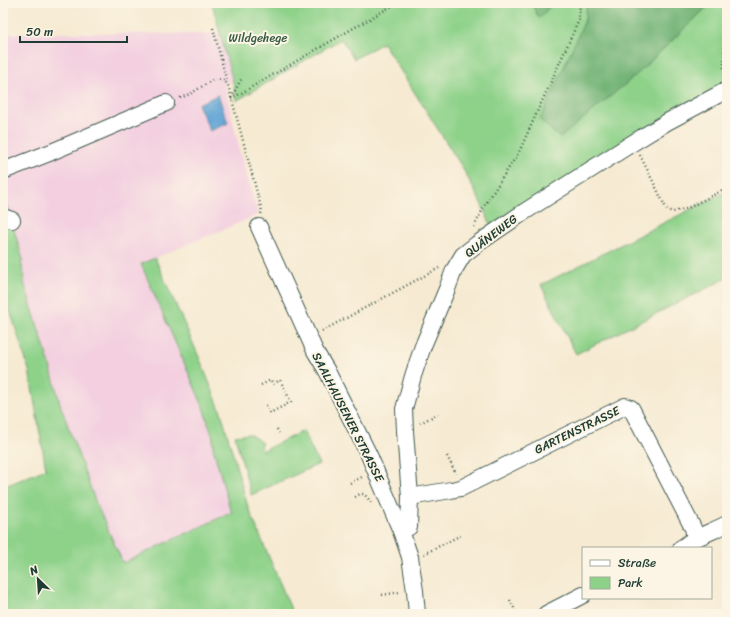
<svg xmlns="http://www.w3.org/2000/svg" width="730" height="617" viewBox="0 0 730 617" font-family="Sriracha,sans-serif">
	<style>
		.built { fill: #f3cfe0 }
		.green { fill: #8ed28a; stroke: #56885f }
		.forest { fill: #72b476; stroke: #487855 }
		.water { fill: #5ea3d4; stroke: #3e7084 }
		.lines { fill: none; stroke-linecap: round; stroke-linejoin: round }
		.minor-casing { stroke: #3f574c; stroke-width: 18 }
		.path { stroke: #3f574c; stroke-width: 2.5; stroke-dasharray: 1 3; stroke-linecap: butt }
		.minor { stroke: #fff; stroke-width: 16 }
		.labels { text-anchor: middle; stroke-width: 4; stroke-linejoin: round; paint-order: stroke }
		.park-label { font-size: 12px; fill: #355b45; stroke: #fcf5e5 }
		.street-label { font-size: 12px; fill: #1f3d34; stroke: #fcf5e5 }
	</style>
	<rect width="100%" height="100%" fill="#fcf5e5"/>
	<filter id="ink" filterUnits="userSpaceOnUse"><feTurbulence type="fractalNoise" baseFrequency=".025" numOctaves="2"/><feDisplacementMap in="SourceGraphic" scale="8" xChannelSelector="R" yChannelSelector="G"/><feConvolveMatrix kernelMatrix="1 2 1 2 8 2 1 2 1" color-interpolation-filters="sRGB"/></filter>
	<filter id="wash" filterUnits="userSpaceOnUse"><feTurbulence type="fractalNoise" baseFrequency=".012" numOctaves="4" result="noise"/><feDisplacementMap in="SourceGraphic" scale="16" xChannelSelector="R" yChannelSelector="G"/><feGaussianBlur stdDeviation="0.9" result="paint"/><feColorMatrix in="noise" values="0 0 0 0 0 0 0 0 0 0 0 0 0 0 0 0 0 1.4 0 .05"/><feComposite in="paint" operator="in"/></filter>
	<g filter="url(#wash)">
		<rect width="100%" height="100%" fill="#f6ead2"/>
		<!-- built -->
		<path class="built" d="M 220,32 L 232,81 L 224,84 L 240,152 L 258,215 L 141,264 L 202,404 L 213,439 L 213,448 L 224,486 L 230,509 L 233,512 L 123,563 L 96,503 L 61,407 L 49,362 L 25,286 L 20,260 L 23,259 L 3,193 L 3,34 L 84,33 L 210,34 Z"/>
		<!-- green -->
		<g class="green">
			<path d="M 212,3 L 531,3 L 539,18 L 553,3 L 587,3 L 585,20 L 560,137 L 635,76 L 711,3 L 727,3 L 727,84 L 491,226 L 480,201 L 462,167 L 383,43 L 354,59 L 341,39 L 236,101 L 234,86 Z"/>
			<path d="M 727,191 L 727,278 L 576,354 L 541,285 Z"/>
			<path d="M 3,193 L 23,260 L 21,261 L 25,286 L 49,362 L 61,407 L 96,503 L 123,563 L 232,512 L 230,509 L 213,448 L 213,438 L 202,404 L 141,264 L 155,258 L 199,357 L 221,412 L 248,507 L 293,614 L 3,614 L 3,487 L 46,469 L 29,370 L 3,289 Z"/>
			<path d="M 303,431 L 319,464 L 251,495 L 235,436 L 249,434 L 261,442 L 262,451 Z"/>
		</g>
		<!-- forest -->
		<g class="forest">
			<path d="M 531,3 L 553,3 L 539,18 Z"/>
			<path d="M 587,3 L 711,3 L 635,76 L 560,138 L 540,120 L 585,20 Z"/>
		</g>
		<!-- water -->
		<path class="water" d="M 218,95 L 228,123 L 210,131 L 198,104 Z"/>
	</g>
	<g filter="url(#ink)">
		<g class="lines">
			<defs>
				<g id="minor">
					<path d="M 3,171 L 49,153 L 166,103"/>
					<path d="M 3,217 L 12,220"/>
					<path d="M 259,227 L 315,351 L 327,371 L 369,455 L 401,531 L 410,557 L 415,591 L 417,614"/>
					<path d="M 410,497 L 451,490 L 461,488 L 625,406 L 631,408 L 693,528 L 695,538"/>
					<path d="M 401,531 L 409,527 L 410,497 L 405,431 L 404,409 L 413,376 L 423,346 L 447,289 L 454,270 L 463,255 L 477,244 L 524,212 L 631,144 L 667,122 L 727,90"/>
					<path d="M 681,548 C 687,545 691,540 697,538 C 707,533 717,529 727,524"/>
					<path d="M 546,614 L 583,595"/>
				</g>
			</defs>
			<!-- minor casing -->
			<use href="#minor" class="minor-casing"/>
			<!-- path -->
			<g class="path">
				<path d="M 725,3 L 724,69 L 727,75"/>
				<path d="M 213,28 L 227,82"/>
				<path d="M 180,98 L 190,94 L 214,79 L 224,80 L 228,85 L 262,211 L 261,214"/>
				<path d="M 231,98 L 242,78"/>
				<path d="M 231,99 L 397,3"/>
				<path d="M 640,155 L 667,210 L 673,212 L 688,208 L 727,188"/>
				<path d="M 474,227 L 485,205 L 519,152 L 579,20 L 580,3"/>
				<path d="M 322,331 L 439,268"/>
				<path d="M 261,385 L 271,380 L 273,384 L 280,380 L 291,402 L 270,413"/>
				<path d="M 266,405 L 271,415"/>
				<path d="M 420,423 L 438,414"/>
				<path d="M 277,429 L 279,433"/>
				<path d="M 447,456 L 456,474"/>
				<path d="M 350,483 L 364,476"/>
				<path d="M 355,497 L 360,494 L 364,494 L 372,503"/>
				<path d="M 424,554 L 461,535"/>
				<path d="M 382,595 L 400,592"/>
				<path d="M 510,600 L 517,614"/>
			</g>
			<!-- minor -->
			<use href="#minor" class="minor"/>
		</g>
	</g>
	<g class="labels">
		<!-- park labels -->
		<g class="park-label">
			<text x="258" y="42">Wildgehege</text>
		</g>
		<!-- street labels -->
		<g class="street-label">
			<text transform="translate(491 236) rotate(-37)" y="4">QUÄNEWEG</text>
			<text transform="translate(348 417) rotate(63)" y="4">SAALHAUSENER STRASSE</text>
			<text transform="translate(577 430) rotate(-26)" y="4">GARTENSTRASSE</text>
		</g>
	</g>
	<!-- margin -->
	<rect width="730" height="617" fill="none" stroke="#fcf5e5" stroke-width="16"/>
	<!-- legend -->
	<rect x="582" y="547" width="130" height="52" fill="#fcf5e5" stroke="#a4ab9e"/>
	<rect x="590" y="560" width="20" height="6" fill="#ffffff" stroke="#a4ab9e"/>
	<text x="618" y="567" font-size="12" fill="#1f3d34">Straße</text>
	<rect x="590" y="577" width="20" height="12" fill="#8ed28a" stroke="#a4ab9e"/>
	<text x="618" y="587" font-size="12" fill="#1f3d34">Park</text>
	<!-- north arrow -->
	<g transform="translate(38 579) rotate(335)" stroke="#fcf5e5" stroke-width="3" paint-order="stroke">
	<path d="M0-3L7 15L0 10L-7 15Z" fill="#1f3d34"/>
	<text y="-6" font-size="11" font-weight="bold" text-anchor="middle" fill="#1f3d34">N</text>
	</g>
	<!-- scale -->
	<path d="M20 36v6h107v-6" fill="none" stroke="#1f3d34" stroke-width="2"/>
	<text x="26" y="36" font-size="12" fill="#1f3d34" stroke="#fcf5e5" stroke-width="3" paint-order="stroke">50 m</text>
</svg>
